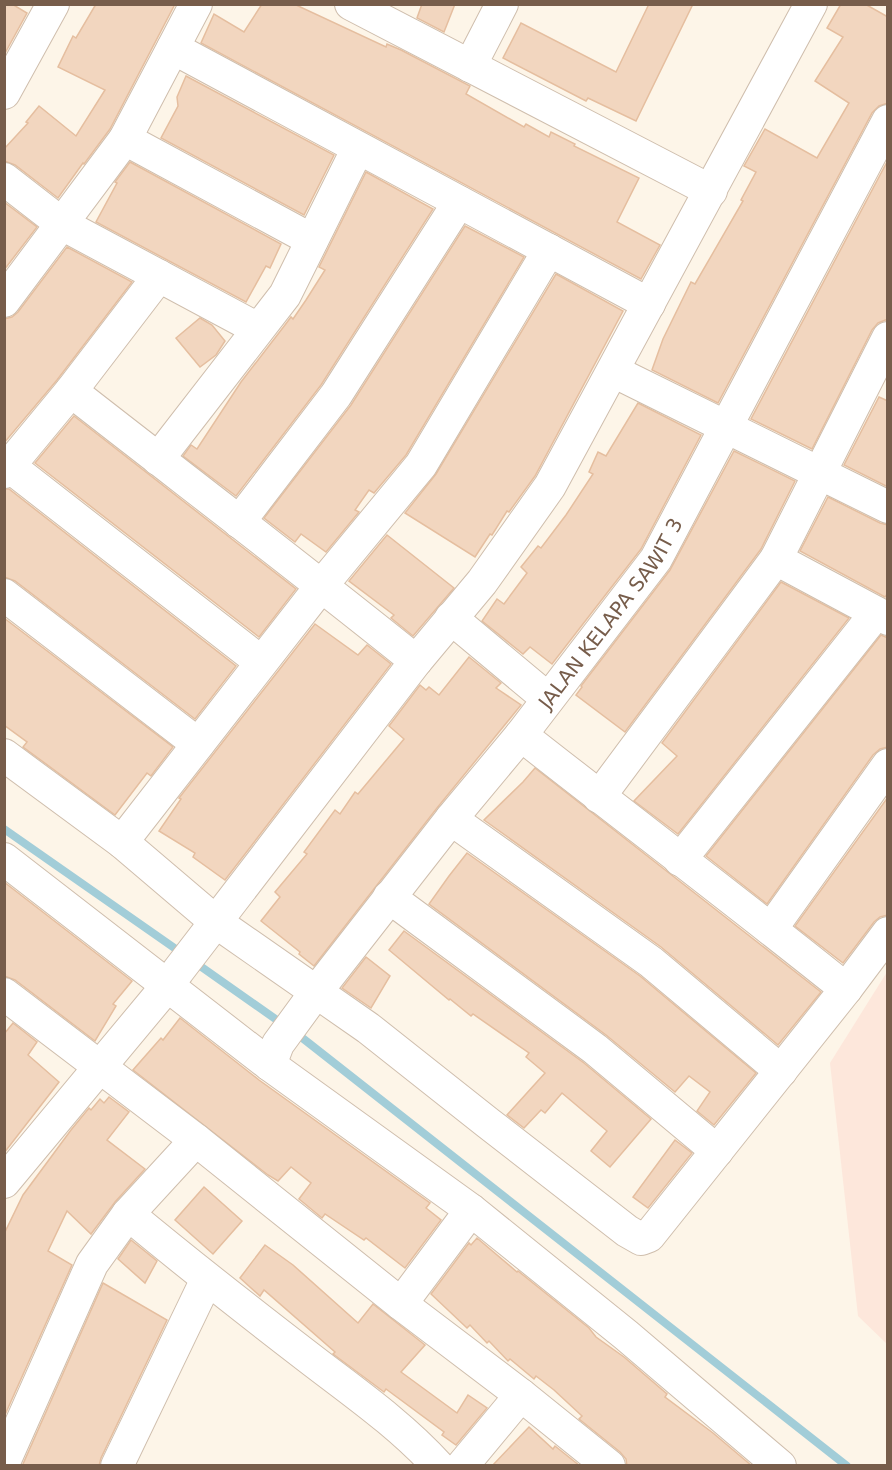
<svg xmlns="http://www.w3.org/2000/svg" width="892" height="1470" viewBox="0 0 892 1470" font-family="'DejaVu Sans',sans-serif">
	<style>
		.commercial { fill: #fde7db }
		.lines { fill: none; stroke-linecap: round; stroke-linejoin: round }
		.stream { stroke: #a2cdd8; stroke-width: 8 }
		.building { fill: #f2d6bf; stroke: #e5be9f; stroke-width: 1.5 }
		.minor-casing { stroke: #cfbead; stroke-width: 34 }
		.minor { stroke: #fff; stroke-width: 32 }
		.labels { text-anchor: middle; stroke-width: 4.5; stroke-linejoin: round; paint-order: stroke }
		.street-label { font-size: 20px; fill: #775d4b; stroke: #fff9ee }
	</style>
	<rect width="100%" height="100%" fill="#fdf5e8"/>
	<!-- commercial -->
	<path class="commercial" d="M 887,972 L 888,1344 L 887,1344 L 858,1316 L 830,1063 Z"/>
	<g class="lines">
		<!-- stream -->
		<g class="stream">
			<path d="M 4,829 L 183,954"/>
			<path d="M 193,961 L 284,1025"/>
			<path d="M 296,1033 L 847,1466"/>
		</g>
	</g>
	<!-- building -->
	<g class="building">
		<path d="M 4,4 L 12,4 L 27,13 L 4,55 Z"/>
		<path d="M 96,4 L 175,4 L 110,129 L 84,164 L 83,163 L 58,198 L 15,165 L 4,161 L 4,149 L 28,123 L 26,122 L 39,106 L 76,136 L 105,90 L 58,67 L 73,36 L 76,38 Z"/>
		<path d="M 262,4 L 294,4 L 386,47 L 387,44 L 401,50 L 470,86 L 466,94 L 524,127 L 526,124 L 549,137 L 551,132 L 575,144 L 574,146 L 639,178 L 617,222 L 660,245 L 641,279 L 201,43 L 214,14 L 244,32 Z"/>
		<path d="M 422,4 L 455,4 L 444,32 L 417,18 Z"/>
		<path d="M 649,4 L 693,4 L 636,121 L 588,98 L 586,101 L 503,58 L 521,23 L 616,72 Z"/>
		<path d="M 841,4 L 865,4 L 888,17 L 888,103 L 879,106 L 872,113 L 718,403 L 652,370 L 663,339 L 691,282 L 695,284 L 743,201 L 741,200 L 756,172 L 744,166 L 765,129 L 817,158 L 849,103 L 815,81 L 843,37 L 827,28 Z"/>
		<path d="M 186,76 L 334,155 L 304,215 L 161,138 L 178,106 L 177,97 Z"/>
		<path d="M 888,160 L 888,319 L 878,323 L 872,330 L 812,449 L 751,419 Z"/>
		<path d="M 130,162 L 281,244 L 270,268 L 266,266 L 246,302 L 96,222 L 117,183 L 115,182 Z"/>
		<path d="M 366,172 L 433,209 L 321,385 L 236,496 L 183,456 L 191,445 L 197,449 L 241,382 L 285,325 L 291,317 L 293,319 L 306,300 L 325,270 L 319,267 Z"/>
		<path d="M 4,202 L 37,227 L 4,270 Z"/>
		<path d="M 465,226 L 524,257 L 406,455 L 374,493 L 369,490 L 355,510 L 359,512 L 326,552 L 301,534 L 295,542 L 264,518 L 351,405 Z"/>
		<path d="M 67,247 L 132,282 L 57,380 L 4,443 L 4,319 L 12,317 L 18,312 Z"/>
		<path d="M 556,274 L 623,311 L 535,476 L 509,512 L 507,511 L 492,535 L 490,534 L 475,557 L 405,513 L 436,474 Z"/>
		<path d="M 200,318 L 212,325 L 225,341 L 216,355 L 200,367 L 176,338 Z"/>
		<path d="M 879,397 L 888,401 L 888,487 L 844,465 Z"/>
		<path d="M 638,403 L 701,435 L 641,549 L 552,664 L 530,647 L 523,654 L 482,621 L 497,599 L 504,604 L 527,573 L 521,567 L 538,546 L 541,548 L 566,515 L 593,474 L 589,472 L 598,452 L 606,456 Z"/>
		<path d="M 74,416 L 296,589 L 259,637 L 35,463 Z"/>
		<path d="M 734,451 L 795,481 L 761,549 L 625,732 L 576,695 L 582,687 L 581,686 L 670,570 Z"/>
		<path d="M 4,489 L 9,489 L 236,666 L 195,719 L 15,581 L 4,577 Z"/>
		<path d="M 828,497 L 880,523 L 888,525 L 888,593 L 885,597 L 800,551 Z"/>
		<path d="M 387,535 L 454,588 L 413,636 L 391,618 L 394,615 L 349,581 Z"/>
		<path d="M 781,582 L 849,618 L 678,834 L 634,801 L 677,756 L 662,743 Z"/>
		<path d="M 4,618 L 173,747 L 151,776 L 147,773 L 115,815 L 23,747 L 27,742 L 4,725 Z"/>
		<path d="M 315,624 L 358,655 L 367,645 L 391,664 L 225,880 L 193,857 L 195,853 L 159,831 L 181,799 L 179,798 Z"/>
		<path d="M 881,635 L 888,638 L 888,747 L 880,749 L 873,755 L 767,904 L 706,856 Z"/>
		<path d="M 469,657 L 501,683 L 496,688 L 521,705 L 437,808 L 314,966 L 299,954 L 300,952 L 261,921 L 280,897 L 275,892 L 307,854 L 304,852 L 335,810 L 340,814 L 355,792 L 358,794 L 404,739 L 389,726 L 420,685 L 426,690 L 429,687 L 439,695 Z"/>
		<path d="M 535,768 L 821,992 L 778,1045 L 661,947 L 484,820 L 523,782 Z"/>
		<path d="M 888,797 L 888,915 L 880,917 L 874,922 L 843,963 L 795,926 Z"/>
		<path d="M 467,853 L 640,976 L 756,1073 L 714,1125 L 697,1111 L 710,1092 L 689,1076 L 675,1092 L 606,1035 L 429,904 L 449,876 Z"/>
		<path d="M 4,882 L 132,981 L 113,1004 L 116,1006 L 95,1041 L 15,980 L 4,976 Z"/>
		<path d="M 404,931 L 584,1063 L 651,1119 L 610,1167 L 591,1151 L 607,1131 L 562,1093 L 545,1113 L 541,1110 L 524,1128 L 507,1115 L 545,1073 L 526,1057 L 529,1053 L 473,1014 L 471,1016 L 450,999 L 449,1000 L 389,950 Z"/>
		<path d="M 366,957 L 390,976 L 371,1008 L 342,988 Z"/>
		<path d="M 180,1018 L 259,1080 L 430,1203 L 426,1208 L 441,1220 L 405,1268 L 366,1238 L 364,1240 L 325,1214 L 322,1218 L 299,1199 L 311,1183 L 291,1167 L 278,1181 L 268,1175 L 133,1070 L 161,1038 L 163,1040 Z"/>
		<path d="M 13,1023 L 37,1042 L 28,1055 L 59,1082 L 4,1153 L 4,1034 Z"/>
		<path d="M 109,1097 L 129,1112 L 107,1140 L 145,1169 L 115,1202 L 91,1234 L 67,1211 L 48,1251 L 72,1265 L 4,1417 L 4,1234 L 23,1195 L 71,1130 L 89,1108 L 91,1110 L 100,1099 L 104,1103 Z"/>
		<path d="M 675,1140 L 692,1153 L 648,1208 L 633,1197 Z"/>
		<path d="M 204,1187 L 242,1221 L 213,1254 L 175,1220 Z"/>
		<path d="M 477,1238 L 517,1272 L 518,1271 L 589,1328 L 596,1337 L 624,1357 L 667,1394 L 665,1397 L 713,1433 L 752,1466 L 627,1466 L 626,1459 L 620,1452 L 579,1419 L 582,1416 L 554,1390 L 536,1376 L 534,1379 L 510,1359 L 508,1361 L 489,1341 L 487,1343 L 470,1325 L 467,1328 L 431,1294 L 469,1243 L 471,1245 Z"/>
		<path d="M 131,1240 L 157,1261 L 145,1283 L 118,1259 Z"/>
		<path d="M 265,1245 L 293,1265 L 358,1323 L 373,1304 L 425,1345 L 401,1372 L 457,1413 L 468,1395 L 487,1408 L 456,1445 L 442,1435 L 444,1432 L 386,1389 L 384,1392 L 333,1354 L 335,1352 L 264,1290 L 260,1296 L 240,1278 Z"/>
		<path d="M 103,1283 L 167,1320 L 101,1458 L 99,1466 L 26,1466 L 23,1464 Z"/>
		<path d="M 529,1427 L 553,1449 L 555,1446 L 580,1466 L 492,1466 Z"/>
	</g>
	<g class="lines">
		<defs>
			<g id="minor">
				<path d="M 351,4 L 711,191"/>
				<path d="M 173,48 L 649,304"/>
				<path d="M 470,66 L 502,4"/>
				<path d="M 4,93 L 53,4"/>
				<path d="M 125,139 L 312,240"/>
				<path d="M 4,179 L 62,224 L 258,329"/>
				<path d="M 4,301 L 125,139 L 196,4"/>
				<path d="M 613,371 L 888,507"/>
				<path d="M 71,391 C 186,481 302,569 416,661"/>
				<path d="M 158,459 L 285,295 L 358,148"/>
				<path d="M 9,466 L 261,662"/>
				<path d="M 4,472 L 71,391 L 159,276"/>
				<path d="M 239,522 L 336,395 L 459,202"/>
				<path d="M 776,559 L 888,619"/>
				<path d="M 4,595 L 198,744"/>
				<path d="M 451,618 L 548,699"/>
				<path d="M 521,735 C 629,820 739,903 846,989"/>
				<path d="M 4,755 L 122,842 L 216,922 L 368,1028 L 488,1123 L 627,1231 L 641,1239 L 649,1236 L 846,989 L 888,933"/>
				<path d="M 599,797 L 776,559 L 888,338"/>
				<path d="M 451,819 L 651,962 L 781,1071"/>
				<path d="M 122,842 L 322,585 L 421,465 L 549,250"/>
				<path d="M 4,859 L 270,1065 L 471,1210 L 626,1335 L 780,1466"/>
				<path d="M 680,860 L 876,613"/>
				<path d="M 389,897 L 595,1049 L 717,1151"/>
				<path d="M 771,929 L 888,765"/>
				<path d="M 4,994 L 196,1140 L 401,1304 L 521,1395 L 609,1466"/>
				<path id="s1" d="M 270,1065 L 278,1044 L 316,992 L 451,819 L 521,735 L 656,559 L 888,121"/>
				<path d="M 4,1182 L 168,985 L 178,971 L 416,661 L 482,582 L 550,486 L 811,4"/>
				<path d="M 128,1214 C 187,1263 247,1310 308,1357 C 352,1391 400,1424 438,1466"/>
				<path d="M 401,1304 L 471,1210"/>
				<path d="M 4,1462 L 92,1264 L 128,1214 L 196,1140"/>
				<path d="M 117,1466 L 207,1279"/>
				<path d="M 462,1466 L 521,1395"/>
			</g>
		</defs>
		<!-- minor casing -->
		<use href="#minor" class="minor-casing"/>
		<!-- minor -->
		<use href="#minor" class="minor"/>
	</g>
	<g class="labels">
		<!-- street labels -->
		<g class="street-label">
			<text dy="7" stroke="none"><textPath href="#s1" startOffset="567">JALAN KELAPA SAWIT 3</textPath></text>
		</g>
	</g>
	<!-- border -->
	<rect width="892" height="1470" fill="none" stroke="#775d4b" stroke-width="12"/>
</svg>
